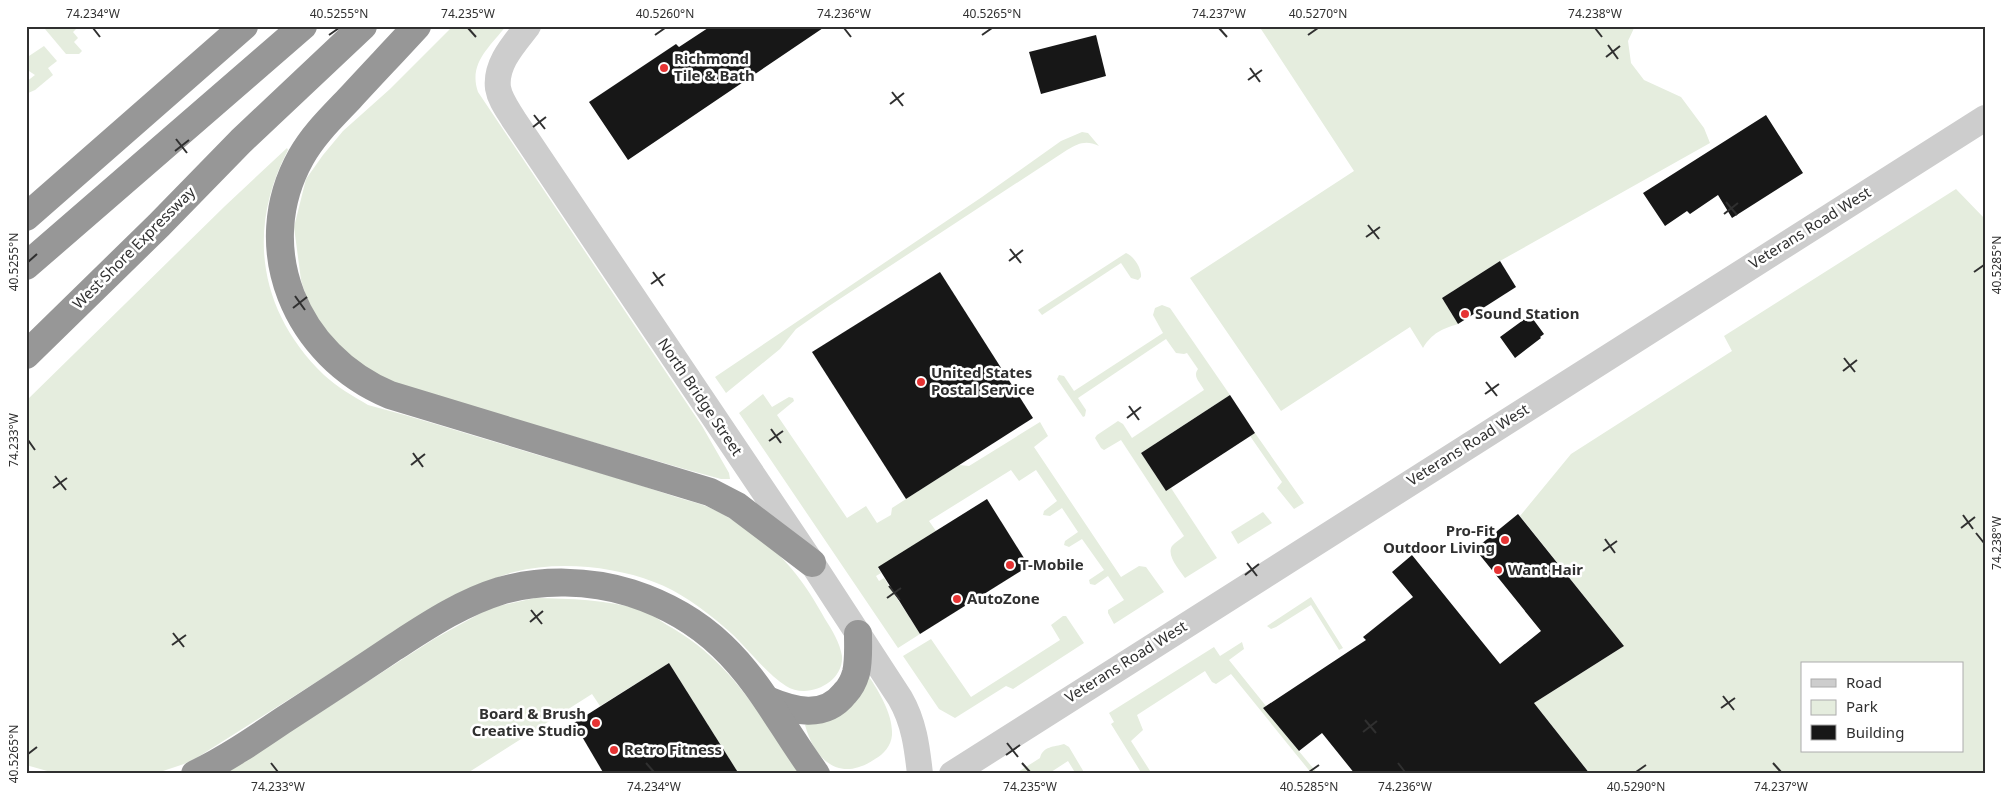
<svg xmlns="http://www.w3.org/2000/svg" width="2011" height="800" viewBox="0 0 2011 800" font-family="'Noto Sans',sans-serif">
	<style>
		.green { fill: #e5edde; fill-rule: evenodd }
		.building { fill: #171717 }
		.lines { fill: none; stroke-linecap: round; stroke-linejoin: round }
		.tertiary { stroke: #cdcdcd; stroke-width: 26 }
		.motorway { stroke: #979797; stroke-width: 28 }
		.ticks { fill: none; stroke: #303030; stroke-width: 2 }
		.poi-dot { fill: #e63333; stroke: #fff; stroke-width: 2 }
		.labels { text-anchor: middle; stroke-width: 5; stroke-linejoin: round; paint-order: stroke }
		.poi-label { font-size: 15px; font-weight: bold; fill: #303030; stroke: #fff; text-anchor: start }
		.street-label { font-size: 15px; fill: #303030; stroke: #fff }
		.neatline { fill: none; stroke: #303030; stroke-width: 2 }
		.ticks-label { font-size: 12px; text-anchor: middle; fill: #303030 }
	</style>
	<rect width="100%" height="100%" fill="#fff"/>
	<!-- green -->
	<g class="green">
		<path d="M 49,26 L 79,26 L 73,32 L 78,38 L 74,42 L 82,51 L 79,54 L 66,54 L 45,29 Z"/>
		<path d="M 453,26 L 506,26 C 490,47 468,63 478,92 L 702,426 L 729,473 L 730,479 L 721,479 L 688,470 L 402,386 L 366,369 L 340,350 L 310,309 L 301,280 L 294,227 L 306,179 L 323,155 L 343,131 L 390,89 Z"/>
		<path d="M 1259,26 L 1635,26 L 1628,41 L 1631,63 L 1644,80 L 1681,97 L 1704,128 L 1710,143 L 1500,261 L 1442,298 L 1458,324 C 1442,329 1432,333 1423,348 L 1410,327 L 1281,411 L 1190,278 L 1354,171 Z"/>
		<path d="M 44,46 L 57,61 L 48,68 L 53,75 L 35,90 L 26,94 L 26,82 L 35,75 L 26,69 L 26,58 Z"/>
		<path d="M 1082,132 L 1088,133 L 1099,146 C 1086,140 1079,143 1067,150 L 829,306 L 796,329 L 780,349 L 726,393 L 715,377 L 982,197 L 1061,141 Z"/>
		<path d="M 287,148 L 288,150 C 246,230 259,312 324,375 C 337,387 353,396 368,405 C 436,423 502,445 569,464 C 605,474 641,485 676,497 C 689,501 703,504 715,510 C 768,538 796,566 825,619 C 832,630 840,643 842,656 C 844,683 807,700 786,686 C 762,670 745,644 723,626 C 703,609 679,591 654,582 C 612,566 558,561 514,572 C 492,578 472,587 452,596 L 198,757 L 184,764 L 154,774 L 58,774 L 26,765 L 26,401 L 225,206 Z"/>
		<path d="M 1956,189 L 1985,219 L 1985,774 L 1590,774 L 1534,703 L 1624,646 L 1520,516 L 1571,454 L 1732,351 L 1724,336 ZM 1802,664 L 1962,664 L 1962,751 L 1802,751 Z"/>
		<path d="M 1126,253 C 1134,256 1142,269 1141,277 L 1138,280 L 1131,278 L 1121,263 L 1042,315 L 1038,310 Z"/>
		<path d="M 1162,305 L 1170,308 L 1230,395 L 1141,453 L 1166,491 L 1171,488 L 1217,558 L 1185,578 C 1180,570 1166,556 1172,546 C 1175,542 1181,539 1184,536 L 1121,440 L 1104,450 L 1101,448 L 1095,438 L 1097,435 L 1118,421 L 1123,424 L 1132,438 L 1204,390 C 1201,383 1192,377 1198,369 L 1187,353 L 1184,354 L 1176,353 L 1166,339 L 1078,398 L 1086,410 L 1085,416 L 1083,417 L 1057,379 L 1059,375 L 1064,376 L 1074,391 L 1163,333 L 1153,315 L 1155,308 Z"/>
		<path d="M 763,394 L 772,407 L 789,397 L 793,398 L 794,401 L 777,415 L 847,518 L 866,506 L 877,523 L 891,515 L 892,508 L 959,465 L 969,466 L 1040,422 L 1048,436 L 1034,447 L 1121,577 L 1139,566 L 1146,567 L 1164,592 L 1114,624 L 1108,613 L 1108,610 L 1124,600 L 1108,576 L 1095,585 L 1090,584 L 1089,580 L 1104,570 L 1082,539 L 1069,547 L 1064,545 L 1065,541 L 1078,532 L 1062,508 L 1050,516 L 1043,515 L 1044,511 L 1057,501 L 1036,470 L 1019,481 L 1011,470 L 929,521 L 936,531 L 878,568 L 881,573 L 876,576 L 879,581 L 884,578 L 920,634 L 898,648 L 739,413 Z"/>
		<path d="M 1255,433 L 1304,503 L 1294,509 L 1277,488 L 1282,482 L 1250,436 Z"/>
		<path d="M 1263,512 L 1272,523 L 1238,544 L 1231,532 Z"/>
		<path d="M 1311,597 L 1343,648 L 1339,650 L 1311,605 L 1276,627 L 1271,629 L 1267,626 Z"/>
		<path d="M 535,598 C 570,599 606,599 641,610 C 650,613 659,620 667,625 C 732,661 759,715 800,774 L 739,774 L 669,663 L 600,706 L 592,694 L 466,774 L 224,774 L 434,639 L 490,608 Z"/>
		<path d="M 1063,616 L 1066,616 L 1084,643 L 1013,689 L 1006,686 L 955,718 L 939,709 L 903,656 L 931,639 L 971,697 L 1060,640 L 1051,625 Z"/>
		<path d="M 1242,642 L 1244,649 L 1229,660 L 1266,706 L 1263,708 L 1318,774 L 1312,774 L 1231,674 L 1216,684 L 1212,682 L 1205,671 L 1137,715 L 1143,730 L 1131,741 L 1152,774 L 1142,774 L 1111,724 L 1114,722 L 1109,713 L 1214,647 L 1220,656 Z"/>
		<path d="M 868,675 C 879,692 893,714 892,735 C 891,746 884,754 875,759 C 840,783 815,761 805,725 Z"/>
		<path d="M 1064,744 L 1069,747 L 1085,774 L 1076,774 L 1068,761 L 1048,774 L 1015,774 L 1040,758 C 1043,746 1054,747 1064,744 Z"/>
	</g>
	<!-- building -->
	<g class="building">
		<path d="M 711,26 L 826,26 L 628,160 L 589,102 L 676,44 L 679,47 Z"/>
		<path d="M 1096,35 L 1106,76 L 1041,94 L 1029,52 Z"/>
		<path d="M 1766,115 L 1803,173 L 1732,218 L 1718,195 L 1690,214 L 1687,211 L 1665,226 L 1643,193 Z"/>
		<path d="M 1500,261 L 1516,287 L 1458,324 L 1442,298 Z"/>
		<path d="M 940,272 L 1033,418 L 906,499 L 812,352 Z"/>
		<path d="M 1530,315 L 1544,334 L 1540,337 L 1541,338 L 1515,358 L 1500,337 Z"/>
		<path d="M 1230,395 L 1255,433 L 1166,491 L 1141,453 Z"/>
		<path d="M 987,499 L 1029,566 L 920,634 L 878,567 Z"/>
		<path d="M 1518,514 L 1624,646 L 1534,703 L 1590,774 L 1355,774 L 1322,733 L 1299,751 L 1263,708 L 1366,640 L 1363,637 L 1413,597 L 1392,572 L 1412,555 L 1500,664 L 1541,631 L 1475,549 Z"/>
		<path d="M 669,663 L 739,774 L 604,774 L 574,723 Z"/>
	</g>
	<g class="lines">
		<!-- tertiary -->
		<g class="tertiary">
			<path d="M 528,26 C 514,44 495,64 498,88 C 500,100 508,110 514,120 L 812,563 L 900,698 C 914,722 917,747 920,774"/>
			<path d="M 952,774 L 1985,118"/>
		</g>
		<!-- motorway -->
		<g class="motorway">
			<path d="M 417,26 C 395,50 372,74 350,98 C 332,117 314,134 301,157 C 250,248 296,356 390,395 L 710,492 L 737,506 L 812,563"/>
			<path d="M 26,217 L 244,26"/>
			<path d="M 26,266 L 303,26"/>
			<path d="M 26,355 L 159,225 L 241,141 L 363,26"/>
			<path d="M 767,700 C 793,711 824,720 845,693 C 850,688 854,680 856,673 C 859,660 858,647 858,634"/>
			<path d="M 195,774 C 226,759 254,740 282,721 C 319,697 356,673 393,648 C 427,626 461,603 500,591 C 541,579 590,580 631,593 C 665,604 696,621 722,646 C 761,683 784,731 816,774"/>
		</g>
	</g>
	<!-- ticks -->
	<path class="ticks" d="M 93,28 L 100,37M 468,28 L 476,37M 844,28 L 851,37M 1219,28 L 1227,37M 1595,28 L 1602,37M 329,35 L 339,28M 655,35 L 665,28M 982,35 L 992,28M 1308,35 L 1318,28M 1608,45 L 1618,59M 1606,57 L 1620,46M 1250,68 L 1260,82M 1248,80 L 1262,70M 892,92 L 903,106M 890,104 L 904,93M 534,115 L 545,129M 533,127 L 546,117M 176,139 L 187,153M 175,151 L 189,140M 1726,202 L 1737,215M 1724,214 L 1738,203M 1368,225 L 1379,239M 1366,237 L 1380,227M 1010,249 L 1021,263M 1009,261 L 1023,250M 28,262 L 37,254M 653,272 L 663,286M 1974,272 L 1984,265M 651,284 L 665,274M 295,296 L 305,310M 293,308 L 307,297M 1844,358 L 1855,372M 1843,371 L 1857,360M 1486,382 L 1497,396M 1485,394 L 1499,384M 1129,406 L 1139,420M 1127,418 L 1141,407M 771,429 L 781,443M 28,440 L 35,450M 769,441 L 783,431M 413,453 L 423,467M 411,465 L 425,454M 55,476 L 66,490M 53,488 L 67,478M 1963,515 L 1973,529M 1961,528 L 1975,517M 1976,533 L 1984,543M 1605,539 L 1615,553M 1603,551 L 1617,541M 1247,563 L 1257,576M 1245,575 L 1259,564M 889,586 L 900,600M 887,598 L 901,588M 531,610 L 542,624M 530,622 L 543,611M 173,633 L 184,647M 172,645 L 186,635M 1723,696 L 1734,710M 1721,708 L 1735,698M 1365,720 L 1376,733M 1363,732 L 1377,721M 1007,743 L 1018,757M 28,754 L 37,747M 1006,755 L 1020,745M 271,763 L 278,772M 646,763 L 654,772M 1022,763 L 1030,772M 1398,763 L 1405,772M 1773,763 L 1781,772M 1309,772 L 1319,765M 1636,772 L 1646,765"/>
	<!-- markers -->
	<g class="poi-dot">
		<circle cx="664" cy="68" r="5"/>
		<circle cx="1465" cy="314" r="5"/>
		<circle cx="921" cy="382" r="5"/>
		<circle cx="1505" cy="540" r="5"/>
		<circle cx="1010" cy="565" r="5"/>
		<circle cx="1498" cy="570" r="5"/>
		<circle cx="957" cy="599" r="5"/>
		<circle cx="596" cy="723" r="5"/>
		<circle cx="614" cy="750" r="5"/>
	</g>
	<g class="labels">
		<!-- poi labels -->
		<g class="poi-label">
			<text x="674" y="64">Richmond<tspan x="674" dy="17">Tile &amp; Bath</tspan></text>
			<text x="1475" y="319">Sound Station</text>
			<text x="931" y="378">United States<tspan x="931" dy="17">Postal Service</tspan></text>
			<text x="1495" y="536" text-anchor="end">Pro-Fit<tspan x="1495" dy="17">Outdoor Living</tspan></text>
			<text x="1020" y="570">T-Mobile</text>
			<text x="1508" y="575">Want Hair</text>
			<text x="967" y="604">AutoZone</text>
			<text x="586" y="719" text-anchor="end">Board &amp; Brush<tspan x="586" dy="17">Creative Studio</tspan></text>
			<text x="624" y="755">Retro Fitness</text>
		</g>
		<!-- street labels -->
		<g class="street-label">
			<text transform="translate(1810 228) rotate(-32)" y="5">Veterans Road West</text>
			<text transform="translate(134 248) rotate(-45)" y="5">West Shore Expressway</text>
			<text transform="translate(700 397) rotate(56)" y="5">North Bridge Street</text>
			<text transform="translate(1468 445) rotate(-32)" y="5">Veterans Road West</text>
			<text transform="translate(1126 662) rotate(-32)" y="5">Veterans Road West</text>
		</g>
	</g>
	<!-- border -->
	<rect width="2011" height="800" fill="none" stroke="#ffffff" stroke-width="55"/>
	<!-- legend -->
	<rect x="1801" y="662" width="162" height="90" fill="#ffffff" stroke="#acacac"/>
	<rect x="1811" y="679" width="25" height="8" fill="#cdcdcd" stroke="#acacac"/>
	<text x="1846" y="688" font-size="15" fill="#303030">Road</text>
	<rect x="1811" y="700" width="25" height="15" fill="#e5edde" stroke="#acacac"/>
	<text x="1846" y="712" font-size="15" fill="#303030">Park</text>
	<rect x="1811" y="725" width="25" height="15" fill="#171717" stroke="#acacac"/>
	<text x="1846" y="738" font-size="15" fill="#303030">Building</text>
	<rect x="28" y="28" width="1956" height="744" class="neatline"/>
	<g class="ticks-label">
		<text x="93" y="18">74.234°W</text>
		<text x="339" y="18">40.5255°N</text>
		<text x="468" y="18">74.235°W</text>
		<text x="665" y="18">40.5260°N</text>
		<text x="844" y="18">74.236°W</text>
		<text x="992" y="18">40.5265°N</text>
		<text x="1219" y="18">74.237°W</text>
		<text x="1318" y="18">40.5270°N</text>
		<text x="1595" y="18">74.238°W</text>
		<text transform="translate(14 262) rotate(-90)" y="4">40.5255°N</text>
		<text transform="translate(1997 265) rotate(-90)" y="4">40.5285°N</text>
		<text transform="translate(14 440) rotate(-90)" y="4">74.233°W</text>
		<text transform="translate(1997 543) rotate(-90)" y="4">74.238°W</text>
		<text transform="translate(14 754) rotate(-90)" y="4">40.5265°N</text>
		<text x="278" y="791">74.233°W</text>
		<text x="654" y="791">74.234°W</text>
		<text x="1030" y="791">74.235°W</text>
		<text x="1309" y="791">40.5285°N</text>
		<text x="1405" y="791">74.236°W</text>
		<text x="1636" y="791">40.5290°N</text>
		<text x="1781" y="791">74.237°W</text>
	</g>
</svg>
